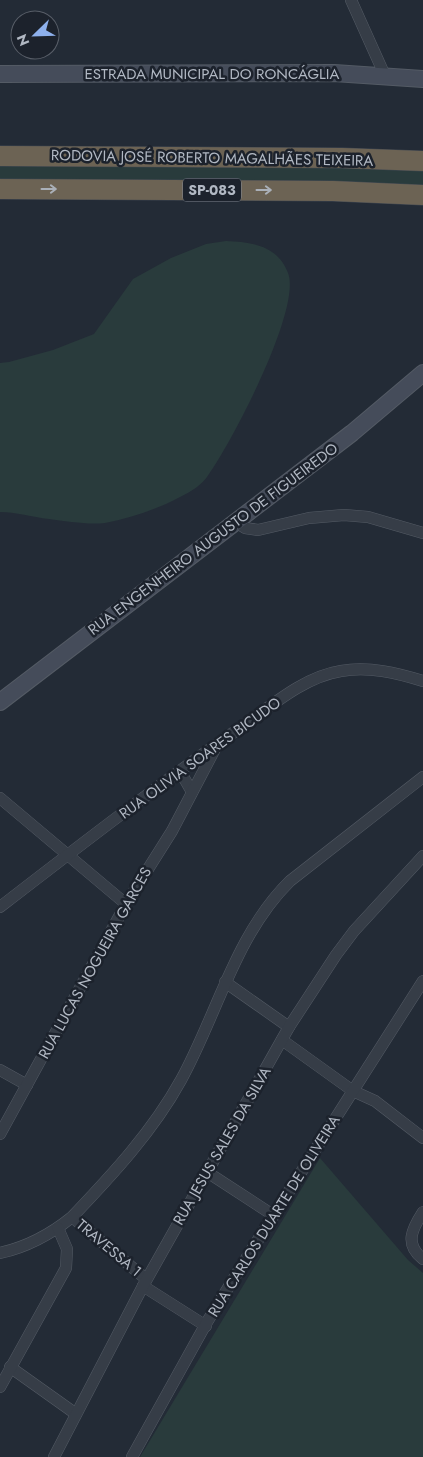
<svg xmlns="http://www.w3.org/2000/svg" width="423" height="1457" viewBox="0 0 423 1457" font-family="Jost,sans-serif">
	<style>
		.green { fill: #293b3c }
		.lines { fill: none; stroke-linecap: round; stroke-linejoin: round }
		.street-casing { stroke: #545b65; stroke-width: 12 }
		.secondary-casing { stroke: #545b65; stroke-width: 18 }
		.highway-casing { stroke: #414852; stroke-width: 21 }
		.street { stroke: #363d47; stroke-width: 11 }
		.secondary { stroke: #454c5a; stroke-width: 16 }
		.highway { stroke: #6c6354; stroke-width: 20 }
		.oneway { stroke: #aab0b8 }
		.labels { text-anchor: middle; stroke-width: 5; stroke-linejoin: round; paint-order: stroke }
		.shield { fill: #1c222c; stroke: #848b96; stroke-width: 1 }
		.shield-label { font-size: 14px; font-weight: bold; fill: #b1b8c3 }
		.street-label { font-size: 15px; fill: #b1b8c3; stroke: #1c222c }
	</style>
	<rect width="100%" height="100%" fill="#232b36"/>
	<!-- green -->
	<g class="green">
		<path d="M 0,166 L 316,166 L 423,170 L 423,188 L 0,184 Z"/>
		<path d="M 226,241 C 252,242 278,246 288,273 C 302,308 232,442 209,474 C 202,485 192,491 180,497 C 158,509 130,518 105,523 C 88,525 66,521 49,519 C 32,517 16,512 0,512 L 0,363 L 9,362 L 53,350 L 94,334 L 133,279 L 171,258 L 206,244 Z"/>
		<path d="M 320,1158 L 408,1260 L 423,1273 L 423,1457 L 140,1457 Z"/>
	</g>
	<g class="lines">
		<defs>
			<g id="street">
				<path d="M 351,0 L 386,78"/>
				<path d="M 236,522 L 245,528 L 258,530 L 309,518 L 344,515 L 368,517 L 423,533"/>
				<path d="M 180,771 L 192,792"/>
				<path d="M 0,798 L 126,904"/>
				<path d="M 0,907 C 79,846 158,785 240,728 C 270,707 303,677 341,671 C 369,666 397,673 423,681"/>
				<path d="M 225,982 L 289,1027"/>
				<path d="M 282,1040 L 353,1091 L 375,1101 L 423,1138"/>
				<path d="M 0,1070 L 27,1085"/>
				<path d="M 0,1134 L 126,904 L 172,831 L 216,747"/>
				<path d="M 207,1172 L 273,1215"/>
				<path d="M 423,1212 C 412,1229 404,1244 423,1259"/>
				<path d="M 72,1217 L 146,1279"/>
				<path d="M 0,1253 C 27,1247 51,1234 72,1217 C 112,1175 153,1131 181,1080 C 217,1015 235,935 290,881 L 423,777"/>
				<path d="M 143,1286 L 206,1326"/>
				<path d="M 10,1367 L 76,1414"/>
				<path d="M 0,1387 L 66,1268 L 67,1249 L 58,1228"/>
				<path d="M 54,1457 L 143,1286 L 289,1027 L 336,955 L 354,931 L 423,856"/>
				<path d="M 132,1457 L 207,1322 L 249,1254 L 423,981"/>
			</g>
			<g id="secondary">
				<path d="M 0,74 L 334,73 L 423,79"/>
				<path d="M 0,702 L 352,433 L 423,373"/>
			</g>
			<g id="highway">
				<path d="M 0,156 L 342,158 L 423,161"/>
				<path d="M 0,189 L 333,191 L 423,195"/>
			</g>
		</defs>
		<!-- street casing -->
		<use href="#street" class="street-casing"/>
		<!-- secondary casing -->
		<use href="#secondary" class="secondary-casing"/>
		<!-- highway casing -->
		<use href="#highway" class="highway-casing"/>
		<!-- street -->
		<use href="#street" class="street"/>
		<!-- secondary -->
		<use href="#secondary" class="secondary"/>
		<!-- highway -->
		<use href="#highway" class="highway"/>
	</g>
	<!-- one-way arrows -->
	<defs><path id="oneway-shaft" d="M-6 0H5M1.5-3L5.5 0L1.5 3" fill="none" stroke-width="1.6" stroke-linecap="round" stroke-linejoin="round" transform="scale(1.25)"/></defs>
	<g class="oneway">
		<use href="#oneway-shaft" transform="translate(49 189)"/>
		<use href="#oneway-shaft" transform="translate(264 190)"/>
	</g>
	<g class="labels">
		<!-- shield labels -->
		<rect class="shield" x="183" y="178.5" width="58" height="23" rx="4"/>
		<g class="shield-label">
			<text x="212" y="195">SP-083</text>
		</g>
		<!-- street labels -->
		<g class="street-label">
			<text x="212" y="79">ESTRADA MUNICIPAL DO RONCÁGLIA</text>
			<text transform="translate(212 158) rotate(1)" y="5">RODOVIA JOSÉ ROBERTO MAGALHÃES TEIXEIRA</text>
			<text transform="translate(213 539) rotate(-37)" y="5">RUA ENGENHEIRO AUGUSTO DE FIGUEIREDO</text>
			<text transform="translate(200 758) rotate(-36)" y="5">RUA OLIVIA SOARES BICUDO</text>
			<text transform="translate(95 963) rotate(-61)" y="5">RUA LUCAS NOGUEIRA GARCES</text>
			<text transform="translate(222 1146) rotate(-60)" y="5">RUA JESUS SALES DA SILVA</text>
			<text transform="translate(274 1216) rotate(-58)" y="5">RUA CARLOS DUARTE DE OLIVEIRA</text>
			<text transform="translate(109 1248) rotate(40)" y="5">TRAVESSA 1</text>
		</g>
	</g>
	<!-- north arrow -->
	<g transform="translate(35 35) rotate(247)"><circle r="24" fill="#1c222c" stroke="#585e68"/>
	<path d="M0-4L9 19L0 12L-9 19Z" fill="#8db0ec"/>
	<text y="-8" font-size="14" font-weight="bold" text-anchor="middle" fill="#b1b8c3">N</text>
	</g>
</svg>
